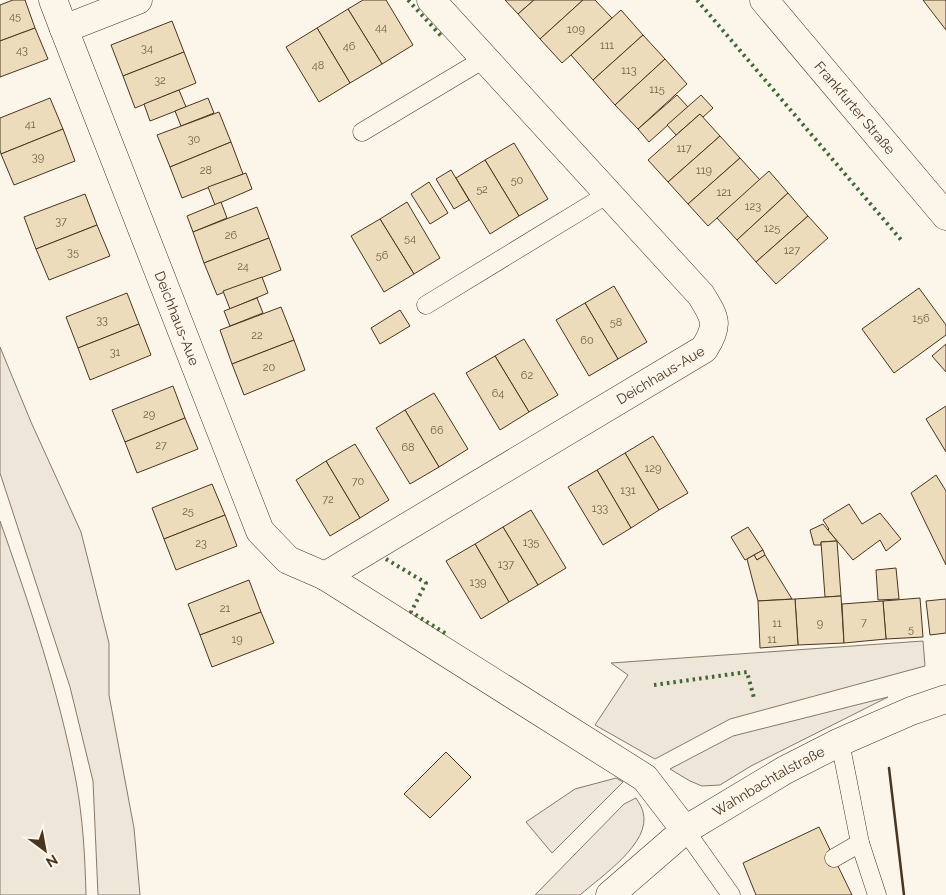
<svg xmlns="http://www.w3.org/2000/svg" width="946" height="895" viewBox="0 0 946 895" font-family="Raleway,sans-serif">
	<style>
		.green { fill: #ede6d9; stroke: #887966 }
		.building { fill: #ecdcbc; stroke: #4a3520 }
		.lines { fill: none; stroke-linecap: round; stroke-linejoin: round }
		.service-casing { stroke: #4a3520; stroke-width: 19 }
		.minor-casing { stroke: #4a3520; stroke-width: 29 }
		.secondary-casing { stroke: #4a3520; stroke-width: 29 }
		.service { stroke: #fbf6e9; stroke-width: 18 }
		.minor { stroke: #fbf6e9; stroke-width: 28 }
		.secondary { stroke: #fbf6e9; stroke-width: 28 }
		.hedge { stroke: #436837; stroke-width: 4; stroke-dasharray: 2.5 4; stroke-linecap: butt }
		.wall { stroke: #4a3520; stroke-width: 2.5 }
		.labels { text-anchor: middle; stroke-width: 4; stroke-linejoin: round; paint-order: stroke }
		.number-label { font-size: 11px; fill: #725f47 }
		.street-label { font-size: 14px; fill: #4a3520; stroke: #fbf6e9 }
	</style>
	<rect width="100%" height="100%" fill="#fbf6e9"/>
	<!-- green -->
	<g class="green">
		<path d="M 0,347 L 31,422 L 81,532 L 109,643 L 109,695 L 134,828 L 140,895 L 98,895 L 93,781 L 70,687 L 0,473 Z"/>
		<path d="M 0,521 C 30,606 59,692 76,781 C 83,819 85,857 86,895 L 0,895 Z"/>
		<path d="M 923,641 L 925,666 L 730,719 L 655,759 L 595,725 L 628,675 L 611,663 Z"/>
		<path d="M 888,697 L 751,766 L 720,785 L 702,786 L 690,781 L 670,769 L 733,736 Z"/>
		<path d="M 616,778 L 623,782 L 552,853 L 526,822 L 575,789 Z"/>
		<path d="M 636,798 C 639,803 642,807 643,812 C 652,843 600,877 580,895 L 535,895 L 624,804 Z"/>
	</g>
	<!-- building -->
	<g class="building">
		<path d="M 13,0 L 25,0 L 35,28 L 0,41 L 0,5 Z"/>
		<path d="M 363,0 L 386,0 L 413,45 L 382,64 L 348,9 Z"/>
		<path d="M 505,0 L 534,0 L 518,14 Z"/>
		<path d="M 534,0 L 583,0 L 540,39 L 518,14 Z"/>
		<path d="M 583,0 L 595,0 L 612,18 L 562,63 L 540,39 Z"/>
		<path d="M 923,0 L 946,0 L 946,30 L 929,8 Z"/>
		<path d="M 348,9 L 382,64 L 350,83 L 317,28 Z"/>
		<path d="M 621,10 L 643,35 L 593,80 L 571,55 Z"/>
		<path d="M 172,21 L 184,52 L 123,76 L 111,45 Z"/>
		<path d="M 35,28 L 48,59 L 0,77 L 0,41 Z"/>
		<path d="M 317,28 L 350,83 L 319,102 L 286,47 Z"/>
		<path d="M 643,35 L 665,59 L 615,105 L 593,80 Z"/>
		<path d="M 184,52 L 196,83 L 135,108 L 123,76 Z"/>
		<path d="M 665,59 L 687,84 L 638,129 L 615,105 Z"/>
		<path d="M 179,90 L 186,107 L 150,121 L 144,104 Z"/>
		<path d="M 677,95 L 688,107 L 649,142 L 638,129 Z"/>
		<path d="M 701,95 L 713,108 L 703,117 L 700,114 L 676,135 L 667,125 Z"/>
		<path d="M 50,98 L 63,129 L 1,154 L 0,150 L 0,118 Z"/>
		<path d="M 208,98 L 214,113 L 181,126 L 175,111 Z"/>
		<path d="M 219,112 L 231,142 L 170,167 L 157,135 Z"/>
		<path d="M 700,114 L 720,136 L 668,182 L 648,160 Z"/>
		<path d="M 63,129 L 75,161 L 14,185 L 1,154 Z"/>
		<path d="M 720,136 L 740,158 L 688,204 L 668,182 Z"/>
		<path d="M 231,142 L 243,174 L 182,198 L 170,167 Z"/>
		<path d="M 514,143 L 548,199 L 519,216 L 485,160 Z"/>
		<path d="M 740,158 L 760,180 L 708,226 L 688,204 Z"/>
		<path d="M 485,160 L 519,216 L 490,234 L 456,178 Z"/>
		<path d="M 451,170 L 469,200 L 454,209 L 436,179 Z"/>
		<path d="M 769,171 L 788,193 L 737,240 L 717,218 Z"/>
		<path d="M 246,173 L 252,189 L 215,205 L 208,187 Z"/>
		<path d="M 429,182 L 448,213 L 430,224 L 411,194 Z"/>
		<path d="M 788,193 L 808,216 L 756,262 L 737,240 Z"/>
		<path d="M 85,194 L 97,225 L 36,249 L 24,217 Z"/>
		<path d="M 221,202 L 227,218 L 193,232 L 187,216 Z"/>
		<path d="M 407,202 L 440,258 L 414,274 L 380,219 Z"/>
		<path d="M 257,207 L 269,238 L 204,263 L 193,232 Z"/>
		<path d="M 808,216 L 828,238 L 776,284 L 756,262 Z"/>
		<path d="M 380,219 L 414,274 L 384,292 L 351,236 Z"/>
		<path d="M 97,225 L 110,256 L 49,280 L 36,249 Z"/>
		<path d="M 269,238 L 281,270 L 217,295 L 204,263 Z"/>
		<path d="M 262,277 L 268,293 L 230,309 L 223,291 Z"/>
		<path d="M 614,286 L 647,342 L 618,359 L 585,303 Z"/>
		<path d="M 919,288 L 946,325 L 946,335 L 894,373 L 862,329 Z"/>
		<path d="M 127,293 L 139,324 L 78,348 L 66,317 Z"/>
		<path d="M 257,298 L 263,313 L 230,326 L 224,311 Z"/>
		<path d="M 585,303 L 618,359 L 589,376 L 556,320 Z"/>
		<path d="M 281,307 L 294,340 L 232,364 L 220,330 Z"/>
		<path d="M 400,310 L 410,326 L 380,344 L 371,328 Z"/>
		<path d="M 139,324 L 151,355 L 90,380 L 78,348 Z"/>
		<path d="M 524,339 L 558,395 L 529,412 L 495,356 Z"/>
		<path d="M 294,340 L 305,370 L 244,395 L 232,364 Z"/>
		<path d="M 946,344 L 946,372 L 932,356 Z"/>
		<path d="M 495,356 L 529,412 L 500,430 L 466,373 Z"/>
		<path d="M 173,386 L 185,418 L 125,442 L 112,410 Z"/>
		<path d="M 434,393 L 468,449 L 439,467 L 405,410 Z"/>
		<path d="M 946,406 L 946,452 L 926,419 Z"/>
		<path d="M 405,410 L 439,467 L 410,484 L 376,428 Z"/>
		<path d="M 185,418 L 198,449 L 137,473 L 125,442 Z"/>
		<path d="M 653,436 L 688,493 L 659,510 L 625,453 Z"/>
		<path d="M 355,444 L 389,500 L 360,518 L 326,461 Z"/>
		<path d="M 625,453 L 659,510 L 631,528 L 597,470 Z"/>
		<path d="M 326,461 L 360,518 L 330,536 L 296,480 Z"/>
		<path d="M 597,470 L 631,528 L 603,545 L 568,487 Z"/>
		<path d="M 936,475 L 946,491 L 946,565 L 911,493 Z"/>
		<path d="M 212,484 L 225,515 L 164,539 L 152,508 Z"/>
		<path d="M 849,504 L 862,524 L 880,513 L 901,539 L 886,551 L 880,540 L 853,560 L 828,530 L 829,529 L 823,520 Z"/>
		<path d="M 531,510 L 566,568 L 538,585 L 503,527 Z"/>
		<path d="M 225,515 L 237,546 L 176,570 L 164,539 Z"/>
		<path d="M 823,524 L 837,541 L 821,542 L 821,545 L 814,545 L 810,530 Z"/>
		<path d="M 503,527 L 538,585 L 509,602 L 475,544 Z"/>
		<path d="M 748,527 L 763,550 L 745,560 L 731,537 Z"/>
		<path d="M 837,541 L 841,596 L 825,597 L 821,542 Z"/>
		<path d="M 475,544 L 509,602 L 481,619 L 446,561 Z"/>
		<path d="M 763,550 L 765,555 L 757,560 L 754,555 Z"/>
		<path d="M 754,555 L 757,560 L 765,555 L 792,599 L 758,601 L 747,559 Z"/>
		<path d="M 896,568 L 899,599 L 878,600 L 876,570 Z"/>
		<path d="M 249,580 L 261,612 L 200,635 L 188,604 Z"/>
		<path d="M 841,596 L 844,643 L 798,645 L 795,599 Z"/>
		<path d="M 920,598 L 923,637 L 886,639 L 883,601 Z"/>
		<path d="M 795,599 L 798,645 L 760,648 L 758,601 Z"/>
		<path d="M 946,599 L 946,633 L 930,635 L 926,601 Z"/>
		<path d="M 883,601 L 886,639 L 844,643 L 842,604 Z"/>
		<path d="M 261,612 L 274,643 L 212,667 L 200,635 Z"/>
		<path d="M 446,752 L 471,777 L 430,818 L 404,794 Z"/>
		<path d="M 819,827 L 852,895 L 756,895 L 743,863 Z"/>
	</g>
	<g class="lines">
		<defs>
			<g id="service">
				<path d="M 362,132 L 484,59"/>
				<path d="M 426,305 L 608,194"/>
				<path d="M 685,830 L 731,895"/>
				<path d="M 860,843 L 877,895"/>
				<path d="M 834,858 L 860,843 L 840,742"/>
			</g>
			<g id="minor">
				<path d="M 53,0 L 64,29"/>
				<path id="s1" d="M 138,0 L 64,29 L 260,531 L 288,560 L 325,576 L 645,778 L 685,830"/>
				<path id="s2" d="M 325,576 L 704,349 C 720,324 715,318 701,295 L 431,0"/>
			</g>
			<g id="secondary">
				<path id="s3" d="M 764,0 L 946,216"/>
				<path id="s4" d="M 610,895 L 685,830 L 785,770 L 840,742 L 911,711 L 946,699"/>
			</g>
		</defs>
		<!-- service casing -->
		<use href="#service" class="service-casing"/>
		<!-- minor casing -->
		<use href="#minor" class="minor-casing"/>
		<!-- secondary casing -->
		<use href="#secondary" class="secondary-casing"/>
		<!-- service -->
		<use href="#service" class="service"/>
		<!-- minor -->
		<use href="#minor" class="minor"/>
		<!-- secondary -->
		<use href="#secondary" class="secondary"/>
		<!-- hedge -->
		<g class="hedge">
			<path d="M 408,0 L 443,38"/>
			<path d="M 697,0 L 902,241"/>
			<path d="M 386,559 L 426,583 L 411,612 L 448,635"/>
			<path d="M 654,685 L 747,672 L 754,698"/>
		</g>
		<!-- wall -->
		<path class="wall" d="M 889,768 L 904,895"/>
	</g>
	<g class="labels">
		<!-- number labels -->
		<g class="number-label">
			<text x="15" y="20">45</text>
			<text x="381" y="31">44</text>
			<text x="576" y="33">109</text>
			<text x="607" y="49">111</text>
			<text x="349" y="50">46</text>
			<text x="147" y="52">34</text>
			<text x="22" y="54">43</text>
			<text x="318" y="69">48</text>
			<text x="629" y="74">113</text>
			<text x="160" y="84">32</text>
			<text x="657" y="93">115</text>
			<text x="30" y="128">41</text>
			<text x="194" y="143">30</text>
			<text x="684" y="152">117</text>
			<text x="38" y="161">39</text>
			<text x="206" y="174">28</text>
			<text x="704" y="174">119</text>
			<text x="517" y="184">50</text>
			<text x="482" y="193">52</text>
			<text x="724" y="196">121</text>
			<text x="753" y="210">123</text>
			<text x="61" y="225">37</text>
			<text x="772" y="232">125</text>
			<text x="231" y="239">26</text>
			<text x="410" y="242">54</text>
			<text x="792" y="254">127</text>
			<text x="73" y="256">35</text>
			<text x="382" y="259">56</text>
			<text x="243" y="270">24</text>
			<text x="921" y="322">156</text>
			<text x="102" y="324">33</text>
			<text x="616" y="326">58</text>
			<text x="257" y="339">22</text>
			<text x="587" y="344">60</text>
			<text x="115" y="356">31</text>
			<text x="269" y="371">20</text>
			<text x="527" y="379">62</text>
			<text x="498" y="397">64</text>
			<text x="149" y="418">29</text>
			<text x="437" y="434">66</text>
			<text x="161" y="449">27</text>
			<text x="408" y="451">68</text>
			<text x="653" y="472">129</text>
			<text x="358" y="485">70</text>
			<text x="628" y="494">131</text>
			<text x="328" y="503">72</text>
			<text x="600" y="512">133</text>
			<text x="188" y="515">25</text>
			<text x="531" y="546">135</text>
			<text x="201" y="547">23</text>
			<text x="506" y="568">137</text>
			<text x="478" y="586">139</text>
			<text x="225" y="612">21</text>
			<text x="864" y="626">7</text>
			<text x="777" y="627">11</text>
			<text x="820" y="627">9</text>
			<text x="911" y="633">5</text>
			<text x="237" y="643">19</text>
			<text x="772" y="643">11</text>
		</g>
		<!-- street labels -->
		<g class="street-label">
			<text dy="5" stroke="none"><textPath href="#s3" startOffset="141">Frankfurter Straße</textPath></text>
			<text dy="5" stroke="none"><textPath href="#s1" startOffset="390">Deichhaus-Aue</textPath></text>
			<text dy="5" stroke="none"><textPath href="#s2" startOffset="391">Deichhaus-Aue</textPath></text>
			<text dy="5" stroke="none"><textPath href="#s4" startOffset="196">Wahnbachtalstraße</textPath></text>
		</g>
	</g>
	<!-- north arrow -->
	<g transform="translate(45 850) rotate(148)" stroke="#fbf6e9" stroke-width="4" paint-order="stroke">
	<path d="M0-4L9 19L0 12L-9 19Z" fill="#4a3520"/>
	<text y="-8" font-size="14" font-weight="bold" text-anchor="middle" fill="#4a3520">N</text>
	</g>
</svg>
